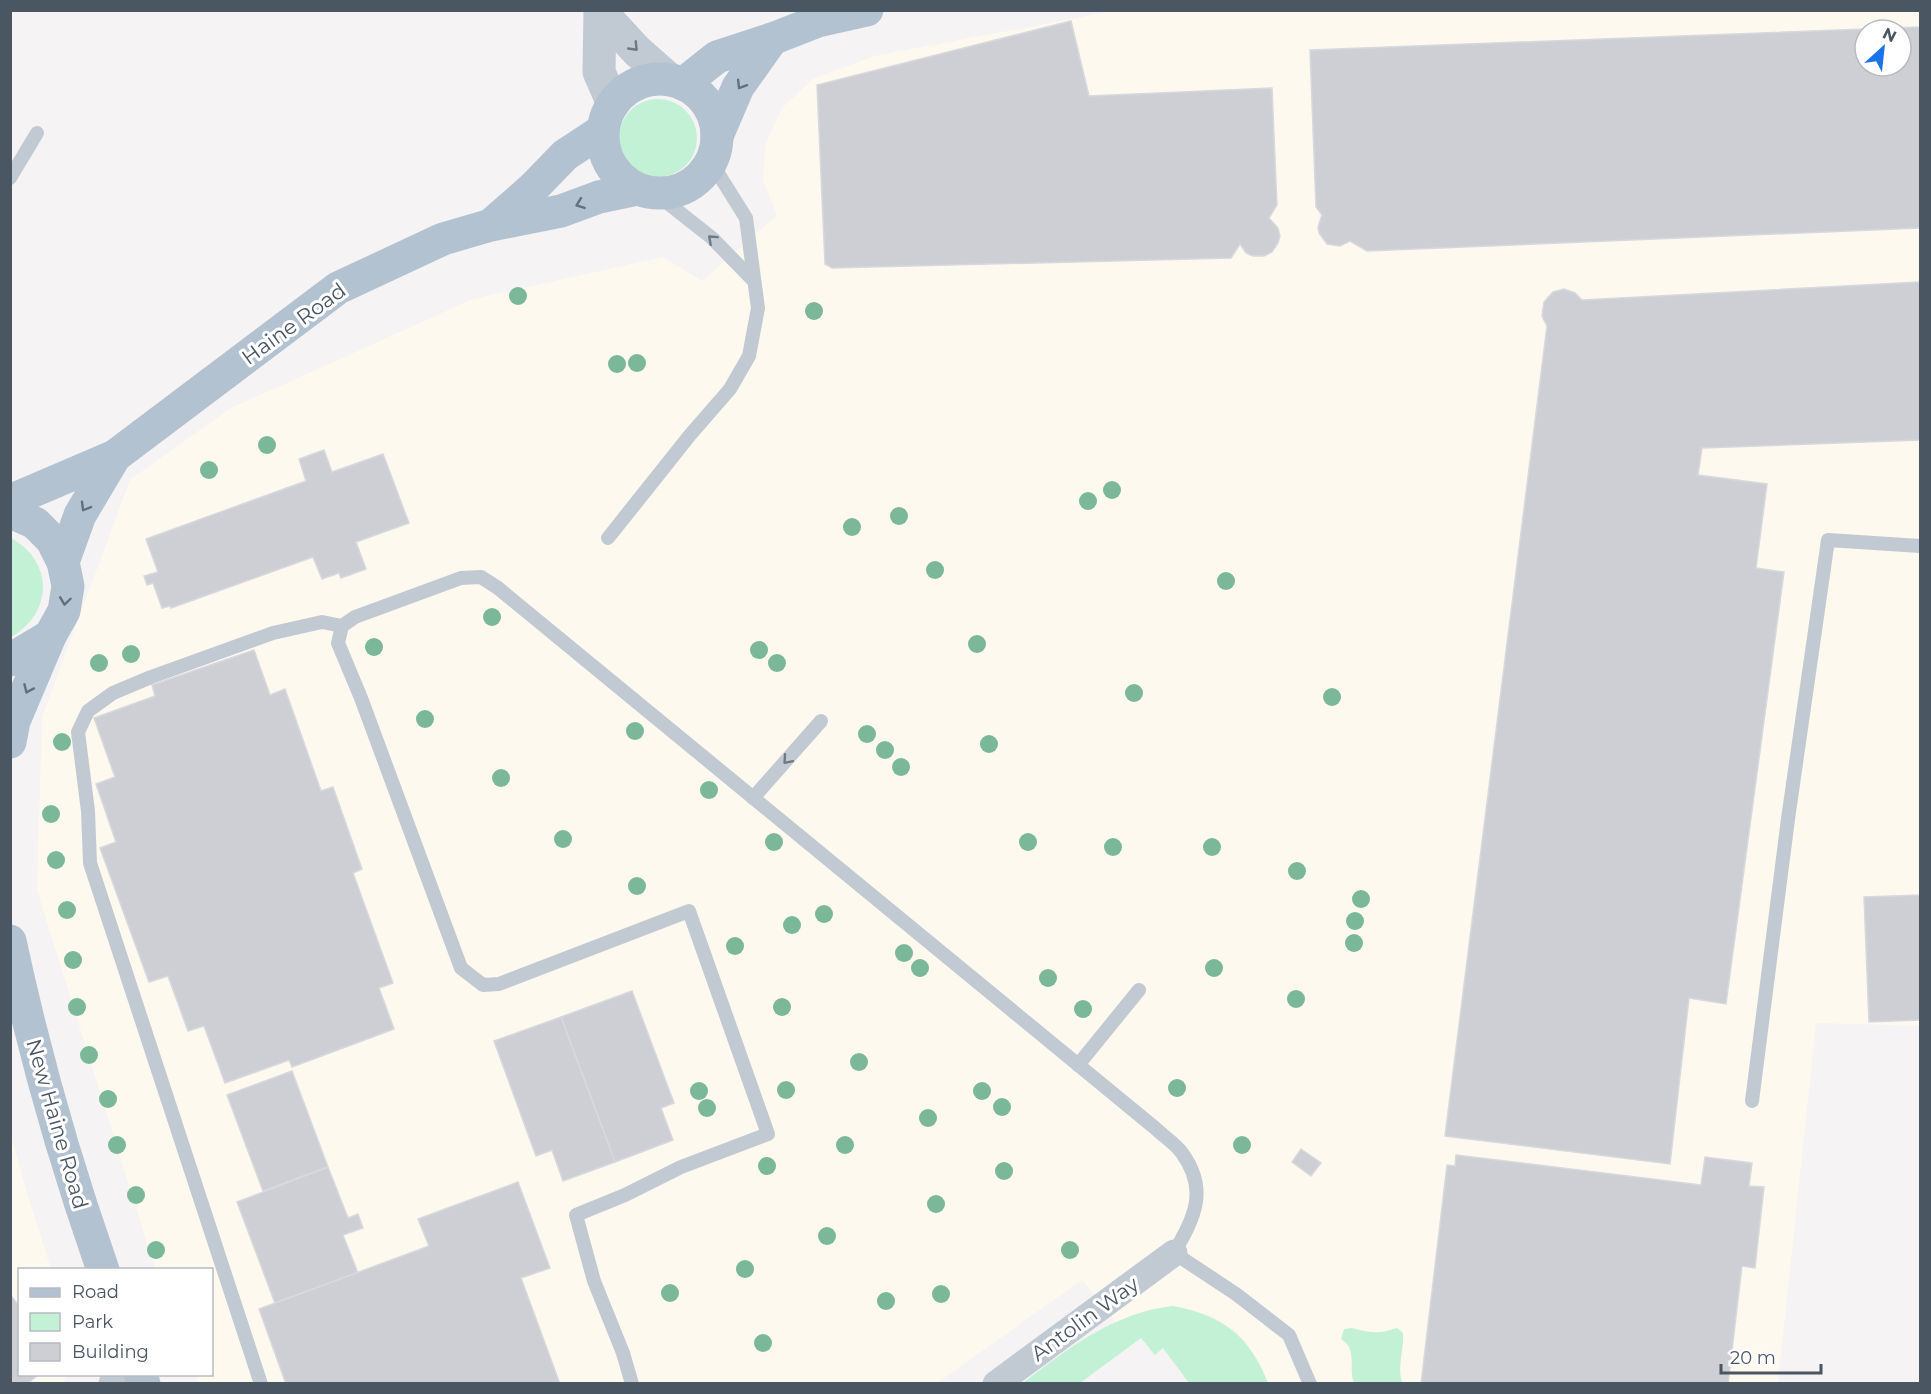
<svg xmlns="http://www.w3.org/2000/svg" width="1931" height="1394" viewBox="0 0 1931 1394" font-family="Montserrat,sans-serif">
	<style>
		.commercial { fill: #fdf9ef; fill-rule: evenodd }
		.green { fill: #c3f1d5 }
		.building { fill: #cdcfd5; stroke: #d7d9de; stroke-width: 1.5; fill-rule: evenodd }
		.lines { fill: none; stroke-linecap: round; stroke-linejoin: round }
		.service { stroke: #c1cad2; stroke-width: 14 }
		.minor { stroke: #c1cad2; stroke-width: 27 }
		.tertiary { stroke: #c1cad2; stroke-width: 33 }
		.primary { stroke: #b3c2d1; stroke-width: 33 }
		.tree { fill: #7bb799 }
		.oneway { stroke: #6e7983 }
		.oneway2 { stroke: #64717d }
		.labels { text-anchor: middle; stroke-width: 6; stroke-linejoin: round; paint-order: stroke }
		.street-label { font-size: 21px; fill: #4a5661; stroke: #fff }
	</style>
	<rect width="100%" height="100%" fill="#f5f3f3"/>
	<!-- commercial -->
	<g class="commercial">
		<path d="M 1114,11 L 1920,11 L 1920,1026 L 1816,1023 L 1778,1383 L 1268,1383 L 1246,1342 L 1231,1328 L 1213,1317 L 1194,1310 L 1152,1308 L 1116,1322 L 1082,1280 L 937,1383 L 198,1383 L 195,1375 L 212,1374 L 212,1270 L 155,1269 L 37,890 L 42,717 L 130,480 L 231,408 L 473,299 L 663,257 L 702,281 L 777,215 L 763,181 L 765,145 L 782,108 L 813,79 L 874,56 ZM 1865,30 L 1901,30 L 1901,66 L 1865,66 Z"/>
		<path d="M 10,1131 L 25,1186 L 51,1269 L 20,1270 L 20,1374 L 68,1375 L 63,1383 L 11,1383 Z"/>
	</g>
	<!-- green -->
	<g class="green">
		<circle cx="658" cy="138" r="39"/>
		<path d="M 11,538 C 54,562 53,613 11,637 Z"/>
		<path d="M 1173,1306 C 1222,1315 1250,1336 1268,1383 L 1189,1383 L 1163,1348 L 1155,1355 L 1141,1338 L 1080,1383 L 1023,1383 C 1067,1349 1115,1312 1173,1306 Z"/>
		<path d="M 1352,1328 C 1369,1333 1380,1334 1397,1328 L 1403,1333 C 1404,1350 1397,1367 1402,1383 L 1354,1383 C 1348,1367 1358,1349 1341,1339 L 1344,1329 Z"/>
	</g>
	<!-- building -->
	<g class="building">
		<path d="M 1071,21 L 1089,96 L 1272,88 L 1277,205 L 1269,218 L 1278,228 L 1280,236 L 1278,243 L 1272,252 L 1264,256 L 1253,256 L 1246,253 L 1240,244 L 1231,258 L 832,268 L 825,264 L 817,85 Z"/>
		<path d="M 1920,27 L 1920,228 L 1367,251 L 1350,241 L 1340,246 L 1327,244 L 1319,233 L 1318,227 L 1322,215 L 1316,207 L 1310,50 ZM 1865,30 L 1901,30 L 1901,66 L 1865,66 Z"/>
		<path d="M 1919,282 L 1920,282 L 1920,440 L 1702,448 L 1698,475 L 1767,484 L 1756,568 L 1784,572 L 1726,1004 L 1689,998 L 1670,1164 L 1445,1136 L 1547,326 L 1542,316 L 1544,302 L 1553,292 L 1564,289 L 1575,293 L 1582,300 Z"/>
		<path d="M 324,450 L 332,472 L 383,454 L 409,523 L 356,542 L 366,569 L 341,578 L 339,573 L 322,579 L 313,557 L 171,608 L 170,606 L 162,608 L 153,583 L 147,585 L 144,576 L 158,572 L 146,539 L 306,481 L 299,459 Z"/>
		<path d="M 254,650 L 270,695 L 285,689 L 321,791 L 333,787 L 362,869 L 353,873 L 393,983 L 379,988 L 394,1029 L 292,1067 L 289,1060 L 225,1083 L 204,1026 L 188,1031 L 168,976 L 149,982 L 100,848 L 116,842 L 96,784 L 115,777 L 94,718 L 155,696 L 152,685 Z"/>
		<path d="M 1920,895 L 1920,1020 L 1869,1022 L 1864,897 Z"/>
		<path d="M 632,991 L 674,1103 L 661,1108 L 673,1140 L 615,1162 L 561,1017 Z"/>
		<path d="M 561,1017 L 615,1162 L 563,1181 L 552,1150 L 536,1156 L 494,1041 Z"/>
		<path d="M 292,1071 L 328,1167 L 263,1191 L 227,1095 Z"/>
		<path d="M 1301,1149 L 1321,1163 L 1311,1176 L 1292,1162 Z"/>
		<path d="M 1456,1155 L 1701,1185 L 1705,1157 L 1752,1163 L 1749,1186 L 1764,1187 L 1755,1268 L 1742,1266 L 1728,1384 L 1421,1384 L 1447,1165 L 1455,1166 Z"/>
		<path d="M 328,1167 L 348,1218 L 358,1214 L 363,1228 L 343,1235 L 358,1273 L 275,1303 L 237,1202 Z"/>
		<path d="M 518,1182 L 550,1268 L 521,1278 L 560,1384 L 286,1384 L 259,1309 L 429,1246 L 418,1219 Z"/>
		<path d="M 12,1297 L 20,1307 L 20,1374 L 39,1374 L 27,1384 L 10,1384 L 10,1298 Z"/>
	</g>
	<g class="lines">
		<!-- service -->
		<g class="service">
			<path d="M 10,178 L 37,133"/>
			<path d="M 655,193 L 712,238 L 753,280"/>
			<path d="M 608,538 L 690,435 L 730,389 L 749,356 L 758,308 L 746,218 L 711,162"/>
			<path d="M 753,798 L 821,721"/>
			<path d="M 1078,1065 L 1139,990"/>
			<path d="M 1752,1101 L 1788,819 L 1828,540 L 1920,546"/>
			<path d="M 261,1384 L 90,863 L 88,811 L 78,732 L 88,711 L 113,693 L 151,677 L 273,633 L 322,622 L 342,626"/>
			<path d="M 632,1384 L 623,1353 L 594,1281 L 576,1215 L 625,1195 L 681,1167 L 768,1134 L 689,911 L 499,984 L 483,985 L 461,968 L 361,698 L 338,643 L 342,626 L 355,617 L 461,578 L 481,577 L 498,588 L 1155,1128 C 1163,1136 1176,1144 1182,1153 C 1209,1190 1194,1218 1174,1253 L 1236,1294 L 1289,1335 L 1310,1384"/>
		</g>
		<!-- minor -->
		<g class="minor">
			<path d="M 112,1384 L 115,1374"/>
			<path d="M 996,1384 L 1174,1253"/>
		</g>
		<!-- tertiary -->
		<g class="tertiary">
			<path d="M 600,10 L 599,72 L 613,104"/>
			<path d="M 601,12 L 637,51 L 670,80"/>
		</g>
		<!-- primary -->
		<g class="primary">
			<circle cx="660" cy="136" r="57"/>
			<path d="M 683,84 L 717,57 L 772,39 L 818,21 L 867,10"/>
			<path d="M 717,136 L 738,87 L 772,39"/>
			<path d="M 492,224 L 534,187 L 565,155 L 603,130"/>
			<path d="M 10,501 L 115,456 L 338,288 L 443,239 L 491,225 L 561,211 L 599,197 L 637,189"/>
			<path d="M 10,512 L 35,523 L 52,540 L 63,562 L 68,586 L 64,611 L 50,636 L 14,721 L 10,742"/>
			<path d="M 63,562 L 80,515 L 115,456"/>
			<path d="M 10,660 L 50,636"/>
			<path d="M 10,941 C 34,1053 65,1162 103,1270"/>
			<path d="M 140,1374 L 144,1384"/>
		</g>
	</g>
	<!-- trees -->
	<g class="tree">
		<circle cx="518" cy="296" r="9"/>
		<circle cx="814" cy="311" r="9"/>
		<circle cx="637" cy="363" r="9"/>
		<circle cx="617" cy="364" r="9"/>
		<circle cx="267" cy="445" r="9"/>
		<circle cx="209" cy="470" r="9"/>
		<circle cx="1112" cy="490" r="9"/>
		<circle cx="1088" cy="501" r="9"/>
		<circle cx="899" cy="516" r="9"/>
		<circle cx="852" cy="527" r="9"/>
		<circle cx="935" cy="570" r="9"/>
		<circle cx="1226" cy="581" r="9"/>
		<circle cx="492" cy="617" r="9"/>
		<circle cx="977" cy="644" r="9"/>
		<circle cx="374" cy="647" r="9"/>
		<circle cx="759" cy="650" r="9"/>
		<circle cx="131" cy="654" r="9"/>
		<circle cx="99" cy="663" r="9"/>
		<circle cx="777" cy="663" r="9"/>
		<circle cx="1134" cy="693" r="9"/>
		<circle cx="1332" cy="697" r="9"/>
		<circle cx="425" cy="719" r="9"/>
		<circle cx="635" cy="731" r="9"/>
		<circle cx="867" cy="734" r="9"/>
		<circle cx="62" cy="742" r="9"/>
		<circle cx="989" cy="744" r="9"/>
		<circle cx="885" cy="750" r="9"/>
		<circle cx="901" cy="767" r="9"/>
		<circle cx="501" cy="778" r="9"/>
		<circle cx="709" cy="790" r="9"/>
		<circle cx="51" cy="814" r="9"/>
		<circle cx="563" cy="839" r="9"/>
		<circle cx="774" cy="842" r="9"/>
		<circle cx="1028" cy="842" r="9"/>
		<circle cx="1113" cy="847" r="9"/>
		<circle cx="1212" cy="847" r="9"/>
		<circle cx="56" cy="860" r="9"/>
		<circle cx="1297" cy="871" r="9"/>
		<circle cx="637" cy="886" r="9"/>
		<circle cx="1361" cy="899" r="9"/>
		<circle cx="67" cy="910" r="9"/>
		<circle cx="824" cy="914" r="9"/>
		<circle cx="1355" cy="921" r="9"/>
		<circle cx="792" cy="925" r="9"/>
		<circle cx="1354" cy="943" r="9"/>
		<circle cx="735" cy="946" r="9"/>
		<circle cx="904" cy="953" r="9"/>
		<circle cx="73" cy="960" r="9"/>
		<circle cx="920" cy="968" r="9"/>
		<circle cx="1214" cy="968" r="9"/>
		<circle cx="1048" cy="978" r="9"/>
		<circle cx="1296" cy="999" r="9"/>
		<circle cx="77" cy="1007" r="9"/>
		<circle cx="782" cy="1007" r="9"/>
		<circle cx="1083" cy="1009" r="9"/>
		<circle cx="89" cy="1055" r="9"/>
		<circle cx="859" cy="1062" r="9"/>
		<circle cx="1177" cy="1088" r="9"/>
		<circle cx="786" cy="1090" r="9"/>
		<circle cx="699" cy="1091" r="9"/>
		<circle cx="982" cy="1091" r="9"/>
		<circle cx="108" cy="1099" r="9"/>
		<circle cx="1002" cy="1107" r="9"/>
		<circle cx="707" cy="1108" r="9"/>
		<circle cx="928" cy="1118" r="9"/>
		<circle cx="117" cy="1145" r="9"/>
		<circle cx="845" cy="1145" r="9"/>
		<circle cx="1242" cy="1145" r="9"/>
		<circle cx="767" cy="1166" r="9"/>
		<circle cx="1004" cy="1171" r="9"/>
		<circle cx="136" cy="1195" r="9"/>
		<circle cx="936" cy="1204" r="9"/>
		<circle cx="827" cy="1236" r="9"/>
		<circle cx="156" cy="1250" r="9"/>
		<circle cx="1070" cy="1250" r="9"/>
		<circle cx="745" cy="1269" r="9"/>
		<circle cx="670" cy="1293" r="9"/>
		<circle cx="941" cy="1294" r="9"/>
		<circle cx="886" cy="1301" r="9"/>
		<circle cx="763" cy="1343" r="9"/>
	</g>
	<!-- one-way arrows -->
	<defs><path id="oneway-chevron" d="M-2-3.5L2.5 0L-2 3.5" fill="none" stroke-width="1.6" stroke-linecap="round" stroke-linejoin="round" transform="scale(1.5)"/></defs>
	<g class="oneway">
		<use href="#oneway-chevron" transform="translate(634 47) rotate(46)"/>
		<use href="#oneway-chevron" transform="translate(712 239) rotate(-138)"/>
		<use href="#oneway-chevron" transform="translate(787 760) rotate(131)"/>
	</g>
	<g class="oneway2">
		<use href="#oneway-chevron" transform="translate(741 85) rotate(121)"/>
		<use href="#oneway-chevron" transform="translate(580 204) rotate(160)"/>
		<use href="#oneway-chevron" transform="translate(85 507) rotate(120)"/>
		<use href="#oneway-chevron" transform="translate(65 601) rotate(98)"/>
		<use href="#oneway-chevron" transform="translate(28 689) rotate(114)"/>
	</g>
	<g class="labels">
		<!-- street labels -->
		<g class="street-label">
			<text transform="translate(294 324) rotate(-36)" y="7">Haine Road</text>
			<text transform="translate(57 1124) rotate(74)" y="7">New Haine Road</text>
			<text transform="translate(1085 1319) rotate(-36)" y="7">Antolin Way</text>
		</g>
	</g>
	<!-- border -->
	<rect width="1931" height="1394" fill="none" stroke="#4a5661" stroke-width="24"/>
	<!-- legend -->
	<rect x="18" y="1268" width="195" height="108" fill="#ffffff" stroke="#b7bbc0" stroke-width="1.5"/>
	<rect x="30" y="1288" width="30" height="9" fill="#b3c2d1" stroke="#b7bbc0" stroke-width="1.5"/>
	<text x="72" y="1298" font-size="18" fill="#4a5661">Road</text>
	<rect x="30" y="1313" width="30" height="18" fill="#c3f1d5" stroke="#b7bbc0" stroke-width="1.5"/>
	<text x="72" y="1328" font-size="18" fill="#4a5661">Park</text>
	<rect x="30" y="1343" width="30" height="18" fill="#cdcfd5" stroke="#b7bbc0" stroke-width="1.5"/>
	<text x="72" y="1358" font-size="18" fill="#4a5661">Building</text>
	<!-- north arrow -->
	<g transform="translate(1883 48) rotate(27)"><circle r="28" fill="#ffffff" stroke="#b7bbc0" stroke-width="1.5"/>
	<path d="M0-4.5L10 22L0 15L-10 22Z" fill="#1a73e8"/>
	<text y="-9" font-size="16" font-weight="bold" text-anchor="middle" fill="#4a5661">N</text>
	</g>
	<!-- scale -->
	<path d="M1721 1364v9h100v-9" fill="none" stroke="#4a5661" stroke-width="3"/>
	<text x="1730" y="1364" font-size="18" fill="#4a5661" stroke="#ffffff" stroke-width="4.5" paint-order="stroke">20 m</text>
</svg>
